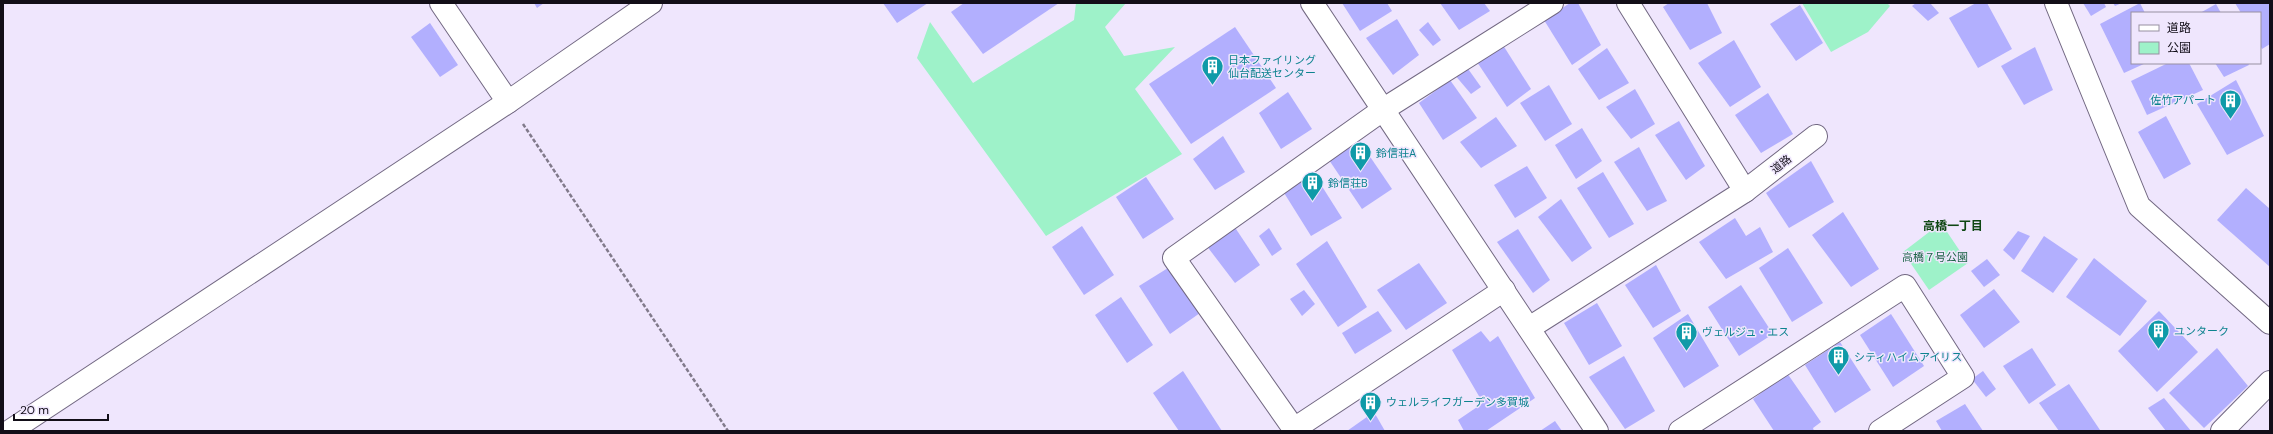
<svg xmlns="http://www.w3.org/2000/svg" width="2273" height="434" viewBox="0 0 2273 434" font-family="'DM Sans','Noto Sans JP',sans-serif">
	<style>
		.green { fill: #9ef2c9 }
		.building { fill: #b2affe }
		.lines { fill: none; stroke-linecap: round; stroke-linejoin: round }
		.minor-casing { stroke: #726882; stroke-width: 24 }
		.path { stroke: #817a8b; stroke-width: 2.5; stroke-dasharray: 4 2; stroke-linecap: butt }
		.minor { stroke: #fff; stroke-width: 22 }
		.labels { text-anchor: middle; stroke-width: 3; stroke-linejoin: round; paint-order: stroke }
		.culture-label { font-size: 11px; fill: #0d838f; stroke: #efe6fd; text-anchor: start }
		.street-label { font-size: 11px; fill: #120e18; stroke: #efe6fd }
		.park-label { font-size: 11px; fill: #1d6447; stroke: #efe6fd }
		.neighbourhood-label { font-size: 12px; font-weight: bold; fill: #0e4713; stroke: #efe6fd }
	</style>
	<rect width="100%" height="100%" fill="#efe6fd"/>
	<!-- green -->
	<g class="green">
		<path d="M 1076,3 L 1126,3 L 1105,27 L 1124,56 L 1175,47 L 1135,89 L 1182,154 L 1046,236 L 917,58 L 930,22 L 973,83 L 1074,20 Z"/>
		<path d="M 1802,3 L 1887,3 L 1890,6 L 1868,32 L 1831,52 Z"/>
		<path d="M 1941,223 L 1968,263 L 1929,290 L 1903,252 Z"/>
	</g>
	<!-- building -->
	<g class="building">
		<path d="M 534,3 L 544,3 L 537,8 Z"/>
		<path d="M 883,3 L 928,3 L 897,23 Z"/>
		<path d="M 964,3 L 1059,3 L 983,54 L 951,12 Z"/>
		<path d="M 1342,3 L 1387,3 L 1392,11 L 1360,31 Z"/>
		<path d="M 1440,3 L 1484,3 L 1490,11 L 1459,30 Z"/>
		<path d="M 1570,3 L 1578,3 L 1601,45 L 1572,65 L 1544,20 Z"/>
		<path d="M 1669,3 L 1707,3 L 1722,33 L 1690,50 L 1663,7 Z"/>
		<path d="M 1916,3 L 1930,3 L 1939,13 L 1928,21 L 1912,6 Z"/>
		<path d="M 1976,3 L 1987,3 L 2012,49 L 1978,68 L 1949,18 Z"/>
		<path d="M 2083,3 L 2104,3 L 2106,7 L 2091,16 Z"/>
		<path d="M 2113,3 L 2122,3 L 2115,6 Z"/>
		<path d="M 2140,3 L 2145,13 L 2132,13 L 2132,63 L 2146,63 L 2124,73 L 2100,24 Z"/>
		<path d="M 2235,3 L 2270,3 L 2270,44 L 2262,49 L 2260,45 L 2260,13 L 2241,13 Z"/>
		<path d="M 2216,4 L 2221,13 L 2200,13 Z"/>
		<path d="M 1800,5 L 1823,43 L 1796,61 L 1770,24 Z"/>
		<path d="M 1397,19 L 1419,55 L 1393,75 L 1366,38 Z"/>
		<path d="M 1428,22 L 1441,40 L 1433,46 L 1419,30 Z"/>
		<path d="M 430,23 L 458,65 L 440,77 L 411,37 Z"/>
		<path d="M 1235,27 L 1276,88 L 1191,144 L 1149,84 Z"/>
		<path d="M 1734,40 L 1761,87 L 1730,107 L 1698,63 Z"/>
		<path d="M 1501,42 L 1531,89 L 1507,107 L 1475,59 Z"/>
		<path d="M 2035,47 L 2053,90 L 2024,105 L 2001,66 Z"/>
		<path d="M 1607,48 L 1629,83 L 1599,100 L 1578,69 Z"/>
		<path d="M 2168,63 L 2189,63 L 2203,90 L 2147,115 L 2131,81 Z"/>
		<path d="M 2215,63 L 2248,63 L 2249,65 L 2224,77 Z"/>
		<path d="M 1466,66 L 1481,87 L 1471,94 L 1454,74 Z"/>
		<path d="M 1450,80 L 1477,118 L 1443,140 L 1419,103 Z"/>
		<path d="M 2236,80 L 2264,136 L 2227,155 L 2197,104 Z"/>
		<path d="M 1549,85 L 1572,124 L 1545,141 L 1520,103 Z"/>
		<path d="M 1635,89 L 1655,124 L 1631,139 L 1606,107 Z"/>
		<path d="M 1288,92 L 1312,129 L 1281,149 L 1259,113 Z"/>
		<path d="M 1768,93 L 1793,134 L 1761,153 L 1735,115 Z"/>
		<path d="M 2166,116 L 2191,164 L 2164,179 L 2138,132 Z"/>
		<path d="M 1496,117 L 1517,146 L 1481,168 L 1460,142 Z"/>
		<path d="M 1679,121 L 1705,166 L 1686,180 L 1655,135 Z"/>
		<path d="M 1582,128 L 1602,161 L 1576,179 L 1555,145 Z"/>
		<path d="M 1223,136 L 1245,172 L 1215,190 L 1193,159 Z"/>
		<path d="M 1356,136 L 1392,189 L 1362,209 L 1327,157 Z"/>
		<path d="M 1639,147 L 1667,201 L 1647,211 L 1614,162 Z"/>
		<path d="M 1811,161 L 1834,202 L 1789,228 L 1766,193 Z"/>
		<path d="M 1527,166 L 1547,198 L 1515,218 L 1494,185 Z"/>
		<path d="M 1311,169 L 1342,218 L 1311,236 L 1281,188 Z"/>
		<path d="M 1603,172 L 1634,224 L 1609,238 L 1577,188 Z"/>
		<path d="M 1146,177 L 1174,219 L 1143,239 L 1116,197 Z"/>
		<path d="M 2246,188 L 2270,209 L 2270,267 L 2217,220 Z"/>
		<path d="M 1561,199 L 1592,248 L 1572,262 L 1538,217 Z"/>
		<path d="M 1843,212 L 1879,269 L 1851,287 L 1812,235 Z"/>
		<path d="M 1735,218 L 1746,236 L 1760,227 L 1773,252 L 1726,279 L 1699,242 Z"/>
		<path d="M 1082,226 L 1114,275 L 1084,295 L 1052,247 Z"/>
		<path d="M 1234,226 L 1260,265 L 1235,283 L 1206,245 Z"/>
		<path d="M 1269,228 L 1282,249 L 1272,256 L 1259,236 Z"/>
		<path d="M 1518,229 L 1550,280 L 1533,293 L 1497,242 Z"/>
		<path d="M 2018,231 L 2030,236 L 2014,260 L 2003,250 Z"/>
		<path d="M 2044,236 L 2078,259 L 2053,293 L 2021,271 Z"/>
		<path d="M 1327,241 L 1367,307 L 1338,327 L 1296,264 Z"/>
		<path d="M 1788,248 L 1823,303 L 1792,322 L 1759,268 Z"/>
		<path d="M 2094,258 L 2147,301 L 2120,336 L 2066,297 Z"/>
		<path d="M 1987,259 L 2000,275 L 1984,287 L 1971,271 Z"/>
		<path d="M 1419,263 L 1447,303 L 1406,330 L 1377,290 Z"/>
		<path d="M 1656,265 L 1681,311 L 1653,328 L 1625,285 Z"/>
		<path d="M 1168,268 L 1200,313 L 1170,334 L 1139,286 Z"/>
		<path d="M 1741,285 L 1773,334 L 1739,356 L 1708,307 Z"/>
		<path d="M 1994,289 L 2020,322 L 1984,348 L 1960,315 Z"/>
		<path d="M 1304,290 L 1315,304 L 1302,316 L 1290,299 Z"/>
		<path d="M 1121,297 L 1153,345 L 1127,363 L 1095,315 Z"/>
		<path d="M 1597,303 L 1622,346 L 1589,365 L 1564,323 Z"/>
		<path d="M 1378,311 L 1392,331 L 1355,354 L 1342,333 Z"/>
		<path d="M 2159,311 L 2198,352 L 2157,392 L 2118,351 Z"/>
		<path d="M 1688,314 L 1719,366 L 1684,388 L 1653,338 Z"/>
		<path d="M 1891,314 L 1924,366 L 1893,387 L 1860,335 Z"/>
		<path d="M 1481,331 L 1490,342 L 1498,336 L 1535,398 L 1486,431 L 1464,431 L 1458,420 L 1483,403 L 1452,350 Z"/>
		<path d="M 1840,342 L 1871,390 L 1835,413 L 1805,365 Z"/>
		<path d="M 2032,348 L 2056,385 L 2029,404 L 2003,366 Z"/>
		<path d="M 2217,348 L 2248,386 L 2204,428 L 2169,393 Z"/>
		<path d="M 1624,356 L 1655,411 L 1625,429 L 1589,377 Z"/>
		<path d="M 1183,371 L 1222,431 L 1179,431 L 1153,393 Z"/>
		<path d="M 1983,371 L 1996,389 L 1986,397 L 1972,379 Z"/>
		<path d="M 1787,373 L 1821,422 L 1813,428 L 1814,431 L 1774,431 L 1753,399 Z"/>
		<path d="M 2069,384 L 2100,430 L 2059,431 L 2039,403 Z"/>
		<path d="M 2164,398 L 2191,431 L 2166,431 L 2148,408 Z"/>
		<path d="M 1965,404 L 1983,431 L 1942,431 L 1936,421 Z"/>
		<path d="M 1374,412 L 1385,431 L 1347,431 Z"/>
		<path d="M 1555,421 L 1562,431 L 1540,431 Z"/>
	</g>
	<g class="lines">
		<defs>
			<g id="minor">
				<path d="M 441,3 L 508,102"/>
				<path d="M 1312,3 L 1597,431"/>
				<path d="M 2056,3 L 2139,206 L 2270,323"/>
				<path d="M 1745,191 L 1816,136"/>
				<path d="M 1504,290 L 1294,429 L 1174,258 L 1384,109 L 1552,3"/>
				<path d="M 1529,328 L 1745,191 L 1628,3"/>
				<path d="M 10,431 L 508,102 L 651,3"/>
				<path d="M 1680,431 L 1905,286 L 1963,377 L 1880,431"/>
				<path d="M 2222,431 L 2270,382"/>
			</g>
		</defs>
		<!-- minor casing -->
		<use href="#minor" class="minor-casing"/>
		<!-- path -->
		<path class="path" d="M 523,124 L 728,431"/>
		<!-- minor -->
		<use href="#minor" class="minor"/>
	</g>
	<!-- icons -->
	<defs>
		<symbol id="building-pin" viewBox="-11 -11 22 30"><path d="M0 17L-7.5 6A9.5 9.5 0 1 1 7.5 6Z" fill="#0f9aa8" stroke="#efe6fd"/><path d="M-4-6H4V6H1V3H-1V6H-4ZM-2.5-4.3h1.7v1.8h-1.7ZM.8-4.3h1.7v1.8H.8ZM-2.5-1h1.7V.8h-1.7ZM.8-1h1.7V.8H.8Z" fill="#fff"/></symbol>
	</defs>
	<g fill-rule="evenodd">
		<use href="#building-pin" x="1200" y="54" width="25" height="34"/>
		<use href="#building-pin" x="2218" y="88" width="25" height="34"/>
		<use href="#building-pin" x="1348" y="140" width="25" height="34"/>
		<use href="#building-pin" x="1300" y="170" width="25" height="34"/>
		<use href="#building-pin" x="2146" y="318" width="25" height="34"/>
		<use href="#building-pin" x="1674" y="320" width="25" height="34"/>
		<use href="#building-pin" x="1826" y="344" width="25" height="34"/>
		<use href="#building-pin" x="1358" y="390" width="25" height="34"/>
	</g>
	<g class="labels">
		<!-- culture labels -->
		<g class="culture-label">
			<text x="1228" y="64">日本ファイリング<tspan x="1228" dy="13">仙台配送センター</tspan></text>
			<text x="2216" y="104" text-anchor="end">佐竹アパート</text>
			<text x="1376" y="157">鈴信荘A</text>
			<text x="1328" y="187">鈴信荘B</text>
			<text x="2174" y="335">ユンターク</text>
			<text x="1702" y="336">ヴェルジュ・エス</text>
			<text x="1854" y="361">シティハイムアイリス</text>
			<text x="1386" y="406">ウェルライフガーデン多賀城</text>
		</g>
		<!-- street labels -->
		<g class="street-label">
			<text transform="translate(1781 164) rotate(-38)" y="4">道路</text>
		</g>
		<!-- park labels -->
		<g class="park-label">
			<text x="1935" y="261">高橋７号公園</text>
		</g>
		<!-- neighbourhood labels -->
		<g class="neighbourhood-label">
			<text x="1953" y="230">高橋一丁目</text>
		</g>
	</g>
	<!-- border -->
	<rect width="2273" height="434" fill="none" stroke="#120e18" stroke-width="8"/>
	<!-- legend -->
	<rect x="2131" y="12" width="130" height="52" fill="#efe6fd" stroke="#9790a1"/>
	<rect x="2139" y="25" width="20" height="6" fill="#ffffff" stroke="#9790a1"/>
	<text x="2167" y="32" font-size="12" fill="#120e18">道路</text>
	<rect x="2139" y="42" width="20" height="12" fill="#9ef2c9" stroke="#9790a1"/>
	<text x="2167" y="52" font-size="12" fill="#120e18">公園</text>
	<!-- scale -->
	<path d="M14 414v6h94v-6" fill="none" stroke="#120e18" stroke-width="2"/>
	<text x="20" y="414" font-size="12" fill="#120e18" stroke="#efe6fd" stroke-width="3" paint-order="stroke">20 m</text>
</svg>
